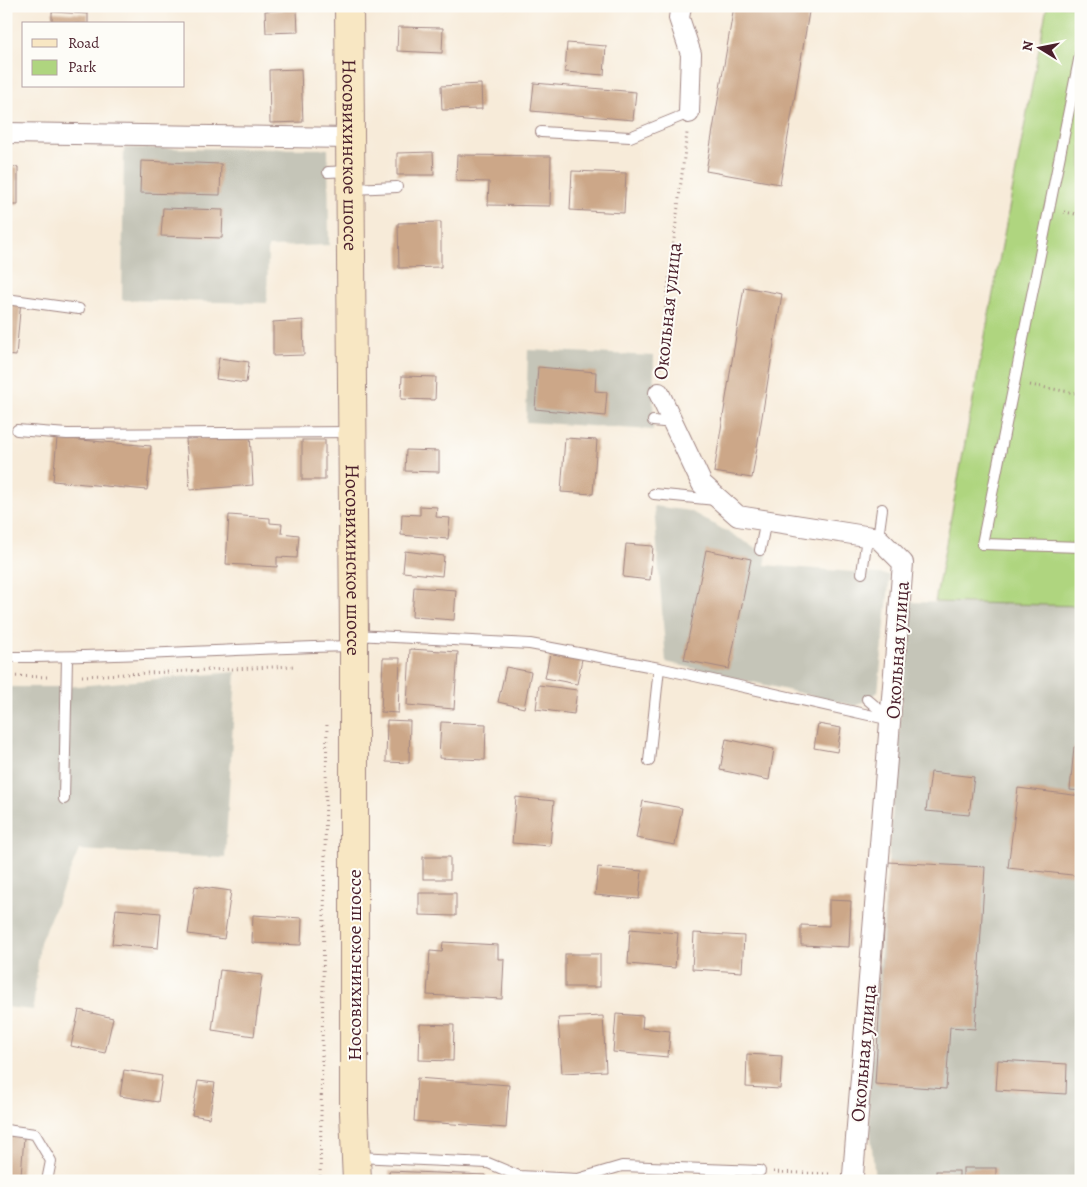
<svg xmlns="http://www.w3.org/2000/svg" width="1087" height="1187" viewBox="0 0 1087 1187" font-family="Alegreya,serif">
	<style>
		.industrial { fill: #c5c5b8 }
		.green { fill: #afd57f; stroke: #7c7a55 }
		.building { fill: #cca788 }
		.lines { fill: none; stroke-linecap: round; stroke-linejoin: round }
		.lane-casing { stroke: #a08582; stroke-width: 12 }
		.street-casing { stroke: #a08582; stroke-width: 22 }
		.secondary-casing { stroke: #a08582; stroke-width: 30 }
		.path { stroke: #a08582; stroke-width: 3; stroke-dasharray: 1 4; stroke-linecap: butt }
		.lane { stroke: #fff; stroke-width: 10 }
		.street { stroke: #fff; stroke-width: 20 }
		.secondary { stroke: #f8e7c3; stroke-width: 28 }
		.labels { text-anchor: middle; stroke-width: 4; stroke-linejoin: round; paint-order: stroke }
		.street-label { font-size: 20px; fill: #4a1f2b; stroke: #fdfcf7 }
	</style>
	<rect width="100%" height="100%" fill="#fdfcf7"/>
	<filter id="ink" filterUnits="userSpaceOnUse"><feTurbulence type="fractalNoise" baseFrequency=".02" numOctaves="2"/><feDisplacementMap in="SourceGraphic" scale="10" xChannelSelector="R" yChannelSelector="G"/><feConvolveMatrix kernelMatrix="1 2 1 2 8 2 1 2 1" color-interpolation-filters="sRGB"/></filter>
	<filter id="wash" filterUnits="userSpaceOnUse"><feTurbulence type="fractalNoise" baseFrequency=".0096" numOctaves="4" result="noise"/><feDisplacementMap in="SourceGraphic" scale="20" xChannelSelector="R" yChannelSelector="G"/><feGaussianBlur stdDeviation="1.12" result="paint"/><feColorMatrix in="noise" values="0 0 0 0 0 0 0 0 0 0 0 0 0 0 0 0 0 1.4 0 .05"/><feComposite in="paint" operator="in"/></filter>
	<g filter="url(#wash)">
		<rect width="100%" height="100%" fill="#f7ebd9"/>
		<!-- industrial -->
		<g class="industrial">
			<path d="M 124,148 L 328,149 L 329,245 L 268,247 L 267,303 L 122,300 Z"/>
			<path d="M 528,350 L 654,356 L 653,430 L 526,422 Z"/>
			<path d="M 654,506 L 690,511 L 767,554 L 765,565 L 890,575 L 878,692 L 856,706 L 666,662 Z"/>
			<path d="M 910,602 L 1081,606 L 1081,1181 L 875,1181 L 868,1102 Z"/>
			<path d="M 236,672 L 225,858 L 79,850 L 40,942 L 33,1010 L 6,1007 L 6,687 L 67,687 Z"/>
		</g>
		<!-- green -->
		<path class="green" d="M 1047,6 L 1081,6 L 1081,606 L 935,602 Z"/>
		<g id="blocks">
			<!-- building -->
			<g class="building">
				<path d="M 734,6 L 810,6 L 780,184 L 706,171 Z"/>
				<path d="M 297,9 L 298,32 L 266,33 L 265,11 Z"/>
				<path d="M 52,12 L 88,14 L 88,24 L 52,24 Z"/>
				<path d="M 398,27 L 443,28 L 442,53 L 397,51 Z"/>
				<path d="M 567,43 L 606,46 L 604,75 L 565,72 Z"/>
				<path d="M 301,69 L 303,122 L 270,123 L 269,70 Z"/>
				<path d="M 534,83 L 636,92 L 633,120 L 531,111 Z"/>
				<path d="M 481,84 L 482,109 L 442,110 L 441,86 Z"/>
				<path d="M 433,152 L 434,175 L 397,175 L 397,153 Z"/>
				<path d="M 457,155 L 551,156 L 550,206 L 488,205 L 489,182 L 456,181 Z"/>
				<path d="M 141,161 L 221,164 L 220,195 L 140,193 Z"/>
				<path d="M 18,167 L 18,205 L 6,205 L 6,168 Z"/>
				<path d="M 572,171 L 626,173 L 624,213 L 570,210 Z"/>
				<path d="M 163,208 L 223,210 L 222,238 L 161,236 Z"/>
				<path d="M 441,222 L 441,267 L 399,268 L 398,223 Z"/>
				<path d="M 744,287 L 782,294 L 752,478 L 714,472 Z"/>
				<path d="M 6,299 L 21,300 L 16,356 L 6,355 Z"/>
				<path d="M 303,320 L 304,355 L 273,356 L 273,322 Z"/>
				<path d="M 219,358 L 249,362 L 246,383 L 216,379 Z"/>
				<path d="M 538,367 L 596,372 L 595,391 L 607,392 L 605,416 L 535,409 Z"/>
				<path d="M 402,376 L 436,377 L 435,400 L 401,399 Z"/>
				<path d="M 250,435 L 253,485 L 190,490 L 186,439 Z"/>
				<path d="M 57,438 L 151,446 L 147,490 L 53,481 Z"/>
				<path d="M 565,438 L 597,440 L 593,494 L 561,492 Z"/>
				<rect x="302" y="440" width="23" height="40"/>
				<path d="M 406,450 L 439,451 L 439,472 L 405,471 Z"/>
				<path d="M 420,506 L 437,507 L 436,517 L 450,518 L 448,539 L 401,535 L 402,514 L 420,515 Z"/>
				<path d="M 229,515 L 270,518 L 270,523 L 282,524 L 281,533 L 299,535 L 297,558 L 277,557 L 277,567 L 226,564 Z"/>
				<path d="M 626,544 L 653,546 L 650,580 L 623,577 Z"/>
				<path d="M 706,550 L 751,559 L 729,669 L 684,660 Z"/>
				<path d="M 405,551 L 444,556 L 442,576 L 403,572 Z"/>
				<path d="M 414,587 L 456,590 L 454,620 L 412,617 Z"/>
				<path d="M 551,648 L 583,654 L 577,684 L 545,678 Z"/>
				<path d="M 410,649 L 458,652 L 454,709 L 407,705 Z"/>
				<path d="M 383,658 L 400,658 L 398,713 L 381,712 Z"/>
				<path d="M 506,667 L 531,672 L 524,708 L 498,702 Z"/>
				<path d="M 539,685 L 577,690 L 574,714 L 536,709 Z"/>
				<path d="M 387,720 L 410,721 L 409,763 L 386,762 Z"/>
				<path d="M 441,722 L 486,724 L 485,760 L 439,758 Z"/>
				<path d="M 818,724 L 841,728 L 837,752 L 814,748 Z"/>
				<path d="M 726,739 L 774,749 L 769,780 L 720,770 Z"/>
				<path d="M 1074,747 L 1081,748 L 1081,791 L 1070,790 Z"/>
				<path d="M 931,772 L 974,777 L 969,815 L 926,811 Z"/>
				<path d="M 1018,788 L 1081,796 L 1081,876 L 1008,868 Z"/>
				<path d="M 516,797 L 554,801 L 550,846 L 512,843 Z"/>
				<path d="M 643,801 L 682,808 L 675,845 L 636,838 Z"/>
				<rect x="423" y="857" width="27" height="22"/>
				<path d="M 888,862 L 985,867 L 975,1029 L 950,1027 L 946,1089 L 875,1084 Z"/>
				<path d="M 598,867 L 642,871 L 639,899 L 595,895 Z"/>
				<path d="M 195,886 L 231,891 L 224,939 L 188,934 Z"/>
				<path d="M 419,893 L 456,893 L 456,916 L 419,915 Z"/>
				<path d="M 829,900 L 851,901 L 849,947 L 801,945 L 801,925 L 829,926 Z"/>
				<path d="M 116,909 L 161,913 L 158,948 L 112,944 Z"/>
				<path d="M 253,915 L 302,918 L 301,945 L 252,943 Z"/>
				<path d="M 630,929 L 678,933 L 675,968 L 628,964 Z"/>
				<path d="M 694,933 L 744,936 L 742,972 L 692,969 Z"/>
				<path d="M 443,942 L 498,945 L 498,959 L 504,959 L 502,999 L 427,995 L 430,951 L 442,952 Z"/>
				<rect x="565" y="954" width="35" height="33"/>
				<path d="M 220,970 L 262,975 L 254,1036 L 212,1030 Z"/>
				<path d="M 79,1010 L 113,1018 L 105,1053 L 71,1046 Z"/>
				<path d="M 616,1014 L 643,1016 L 642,1028 L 670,1031 L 668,1057 L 613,1052 Z"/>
				<path d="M 603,1016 L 606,1071 L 562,1073 L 558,1018 Z"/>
				<path d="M 420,1024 L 454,1025 L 453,1061 L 419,1060 Z"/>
				<path d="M 747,1054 L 782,1056 L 780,1089 L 746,1087 Z"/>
				<path d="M 998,1060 L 1067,1064 L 1066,1094 L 996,1090 Z"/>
				<path d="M 124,1070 L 162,1076 L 158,1102 L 120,1096 Z"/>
				<path d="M 417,1078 L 509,1085 L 506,1128 L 414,1121 Z"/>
				<path d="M 198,1081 L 215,1083 L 209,1118 L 192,1115 Z"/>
				<path d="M 6,1136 L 24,1137 L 21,1176 L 6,1175 Z"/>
				<rect x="963" y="1168" width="33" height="13"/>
				<path d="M 389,1171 L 486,1175 L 486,1181 L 389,1181 Z"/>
				<rect x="936" y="1171" width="23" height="10"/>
			</g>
		</g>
	</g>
	<g filter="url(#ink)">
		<use href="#blocks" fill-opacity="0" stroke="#a08582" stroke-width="1"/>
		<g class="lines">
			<defs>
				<g id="lane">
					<path d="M 1081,50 L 982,544 L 1081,547"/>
					<path d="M 541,132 L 630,137 L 689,113"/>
					<path d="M 328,172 L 349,171"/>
					<path d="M 352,189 L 397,187"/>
					<path d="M 6,299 L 79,309"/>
					<path d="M 653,421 L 673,423"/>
					<path d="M 17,430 L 67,434 L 352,432"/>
					<path d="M 654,494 L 716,500"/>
					<path d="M 878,538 L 882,509"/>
					<path d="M 760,550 L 766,520"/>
					<path d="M 862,573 L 867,537"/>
					<path d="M 355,635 L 530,644 L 659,668"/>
					<path d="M 6,657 C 122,658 238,648 353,646"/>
					<path d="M 867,699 L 890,719"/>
					<path d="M 649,761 L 659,668 L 891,720"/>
					<path d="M 64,799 L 67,658"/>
					<path d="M 6,1130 L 35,1134 L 51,1161 L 47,1181"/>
					<path d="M 357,1157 L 488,1163 L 519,1176 L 578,1179 L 622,1166 L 760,1171"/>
				</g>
				<g id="street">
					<path d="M 681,6 L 679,18 L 691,54 L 689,113"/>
					<path d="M 6,133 L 350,138"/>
					<path d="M 659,393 L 702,484 L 738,516 L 878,538 L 903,563 L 853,1175 L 854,1181"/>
				</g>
				<g id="secondary">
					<path id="s1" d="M 349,6 L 354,635 L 354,1113 L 357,1181"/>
				</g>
			</defs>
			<!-- lane casing -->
			<use href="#lane" class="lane-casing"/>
			<!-- street casing -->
			<use href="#street" class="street-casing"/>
			<!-- secondary casing -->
			<use href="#secondary" class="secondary-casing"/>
			<!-- path -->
			<g class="path">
				<path d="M 1064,212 L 1081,215"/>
				<path d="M 660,373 L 662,337 L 687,133"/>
				<path d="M 1030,385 L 1081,394"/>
				<path d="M 6,676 L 51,677"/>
				<path d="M 82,676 L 295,666"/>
				<path d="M 773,1172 L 832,1174"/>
				<path d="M 320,1181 L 327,721"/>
			</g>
			<!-- lane -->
			<use href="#lane" class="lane"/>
			<!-- street -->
			<use href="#street" class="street"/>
			<!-- secondary -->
			<use href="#secondary" class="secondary"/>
		</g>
	</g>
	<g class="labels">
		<!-- street labels -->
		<g class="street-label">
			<text dy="7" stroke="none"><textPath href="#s1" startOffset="149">Носовихинское шоссе</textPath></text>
			<text transform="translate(667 311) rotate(-84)" y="7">Окольная улица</text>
			<text dy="7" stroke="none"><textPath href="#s1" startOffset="554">Носовихинское шоссе</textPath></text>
			<text transform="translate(897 650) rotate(-86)" y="7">Окольная улица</text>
			<text transform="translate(354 965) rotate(-90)" y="7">Носовихинское шоссе</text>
			<text transform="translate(863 1053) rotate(-85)" y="7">Окольная улица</text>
		</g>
	</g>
	<!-- margin -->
	<rect width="1087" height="1187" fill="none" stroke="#fdfcf7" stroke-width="25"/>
	<!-- legend -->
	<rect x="22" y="22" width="162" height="65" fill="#fdfcf7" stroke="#b5a4a5"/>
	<rect x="32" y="39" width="25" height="8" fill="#f8e7c3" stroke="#b5a4a5"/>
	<text x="68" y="48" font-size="15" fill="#4a1f2b">Road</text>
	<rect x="32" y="60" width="25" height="15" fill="#afd57f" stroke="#b5a4a5"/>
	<text x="68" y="72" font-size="15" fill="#4a1f2b">Park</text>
	<!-- north arrow -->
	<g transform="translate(1040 48) rotate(280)" stroke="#fdfcf7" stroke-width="4" paint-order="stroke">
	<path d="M0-4L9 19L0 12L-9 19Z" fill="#4a1f2b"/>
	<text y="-8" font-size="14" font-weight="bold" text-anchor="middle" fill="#4a1f2b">N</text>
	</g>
</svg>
